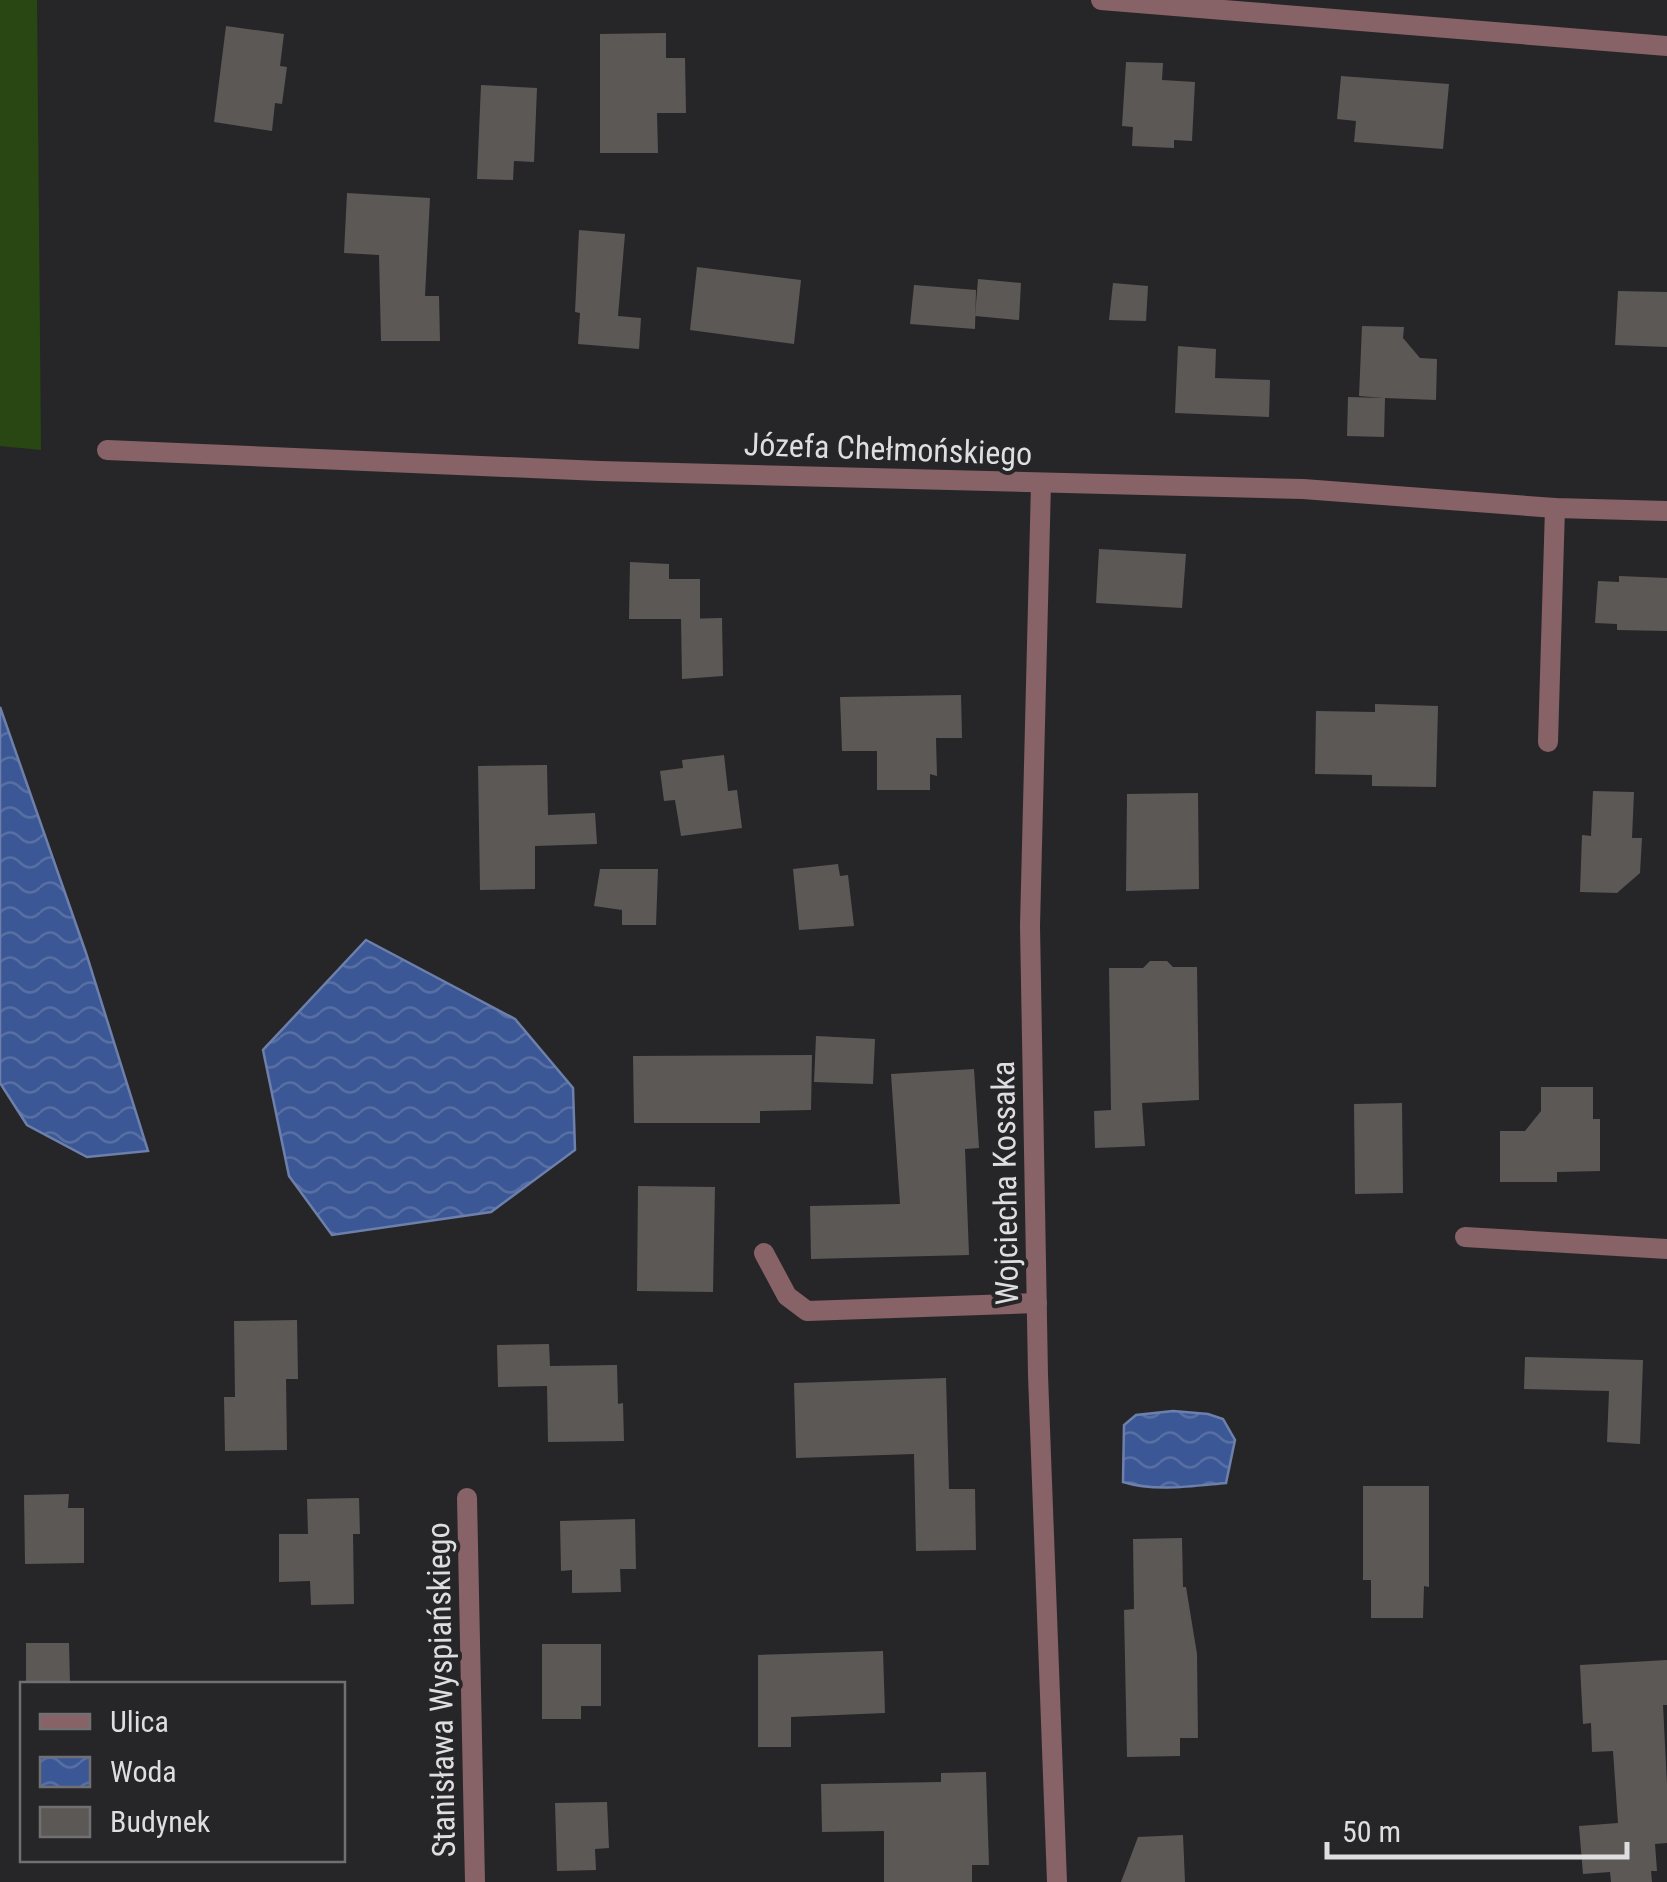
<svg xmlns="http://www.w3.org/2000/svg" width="1667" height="1882" viewBox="0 0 1667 1882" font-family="'Roboto Condensed',sans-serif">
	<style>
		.grass { fill: #284712 }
		.water { fill: url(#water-waves); stroke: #6d80ac; stroke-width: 2.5 }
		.building { fill: #5c5856 }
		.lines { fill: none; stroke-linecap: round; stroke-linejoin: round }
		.lane { stroke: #876266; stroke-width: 20 }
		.street { stroke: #876266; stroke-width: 20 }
		.labels { text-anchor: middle; stroke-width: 8; stroke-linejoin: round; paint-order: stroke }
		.street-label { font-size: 32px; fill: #dedee0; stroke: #262629 }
	</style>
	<defs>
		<pattern id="water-waves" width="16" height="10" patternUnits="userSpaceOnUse" patternTransform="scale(2.5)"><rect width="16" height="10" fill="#3c5796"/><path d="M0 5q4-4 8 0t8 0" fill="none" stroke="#586fa4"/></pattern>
	</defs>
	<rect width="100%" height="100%" fill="#262629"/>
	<!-- grass -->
	<path class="grass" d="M 0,0 L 37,0 L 41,450 L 0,446 Z"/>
	<!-- water -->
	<g class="water">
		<path d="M 0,707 L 86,953 L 148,1151 L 87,1157 L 27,1125 L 0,1083 Z"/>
		<path d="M 366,940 L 515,1019 L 573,1088 L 575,1150 L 491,1212 L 332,1235 L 289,1176 L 263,1050 Z"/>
		<path d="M 1173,1411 L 1208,1414 L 1223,1419 L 1235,1440 L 1226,1483 C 1193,1486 1155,1492 1123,1482 L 1124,1425 L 1136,1415 Z"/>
	</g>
	<!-- building -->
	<g class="building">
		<path d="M 226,26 L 284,34 L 280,66 L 287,67 L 282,104 L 275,103 L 272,131 L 214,122 Z"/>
		<path d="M 666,33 L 666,58 L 685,58 L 686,113 L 657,113 L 658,153 L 600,153 L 600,34 Z"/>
		<path d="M 1126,62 L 1163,63 L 1162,80 L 1195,82 L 1192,141 L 1174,140 L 1174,148 L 1132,146 L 1133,127 L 1122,126 Z"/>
		<path d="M 1341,76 L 1449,84 L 1443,149 L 1354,142 L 1356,121 L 1337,119 Z"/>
		<path d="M 481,85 L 537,88 L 534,162 L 514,161 L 513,180 L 477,179 Z"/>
		<path d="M 347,193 L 430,198 L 425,296 L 439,296 L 440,341 L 381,341 L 379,255 L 344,253 Z"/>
		<path d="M 579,230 L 625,234 L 618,316 L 641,318 L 639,349 L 578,344 L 580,313 L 575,312 Z"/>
		<path d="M 697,267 L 801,280 L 794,344 L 690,330 Z"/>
		<path d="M 978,279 L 1021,283 L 1019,320 L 975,316 Z"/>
		<path d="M 1113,283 L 1148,286 L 1146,321 L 1109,320 Z"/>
		<path d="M 914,285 L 976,290 L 975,329 L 910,324 Z"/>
		<path d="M 1618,291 L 1667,292 L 1667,347 L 1615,345 Z"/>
		<path d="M 1362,326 L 1404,327 L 1403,338 L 1420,358 L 1437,359 L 1436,400 L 1385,398 L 1384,437 L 1347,436 L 1348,397 L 1384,398 L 1359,396 Z"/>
		<path d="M 1178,346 L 1216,349 L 1215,378 L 1270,380 L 1269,417 L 1175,413 Z"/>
		<path d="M 1099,549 L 1186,554 L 1182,608 L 1096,603 Z"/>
		<path d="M 630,562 L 669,564 L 669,579 L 700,579 L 700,619 L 629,619 Z"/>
		<path d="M 1619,576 L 1667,578 L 1667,631 L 1617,630 L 1617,624 L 1595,623 L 1598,581 L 1619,582 Z"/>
		<path d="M 722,618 L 723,676 L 682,679 L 681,619 Z"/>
		<path d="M 961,695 L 962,738 L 936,738 L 937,776 L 930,774 L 930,790 L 877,790 L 877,751 L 842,751 L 840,697 Z"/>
		<path d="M 1375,704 L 1438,706 L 1436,787 L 1372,786 L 1372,775 L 1315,774 L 1316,711 L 1375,712 Z"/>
		<path d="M 724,755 L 728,791 L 737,790 L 742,828 L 681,836 L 675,800 L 664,801 L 660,771 L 683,768 L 682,760 Z"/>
		<path d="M 547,765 L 548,815 L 595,813 L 597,844 L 535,846 L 535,889 L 480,890 L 478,766 Z"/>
		<path d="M 1593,791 L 1634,792 L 1632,838 L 1642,838 L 1640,873 L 1617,893 L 1580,892 L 1582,835 L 1591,836 Z"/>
		<path d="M 1198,793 L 1199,889 L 1126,891 L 1127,794 Z"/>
		<path d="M 838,864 L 840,876 L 848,875 L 854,926 L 799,930 L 793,869 Z"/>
		<path d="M 600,869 L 658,869 L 656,925 L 622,925 L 622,910 L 594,906 Z"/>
		<path d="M 1150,961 L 1167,961 L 1173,967 L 1197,967 L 1199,1100 L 1142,1103 L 1145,1146 L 1095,1148 L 1094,1111 L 1111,1110 L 1109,968 L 1143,968 Z"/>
		<path d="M 816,1036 L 875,1039 L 873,1084 L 814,1082 Z"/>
		<path d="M 812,1055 L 811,1110 L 760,1111 L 760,1123 L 634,1123 L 633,1056 Z"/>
		<path d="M 974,1069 L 979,1148 L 965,1149 L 969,1255 L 811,1259 L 810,1206 L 900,1204 L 891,1074 Z"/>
		<path d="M 1541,1087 L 1593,1087 L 1593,1119 L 1600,1119 L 1600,1171 L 1557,1172 L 1557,1182 L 1500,1182 L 1500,1131 L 1525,1131 L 1541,1111 Z"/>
		<path d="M 1402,1103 L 1403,1193 L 1355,1194 L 1354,1104 Z"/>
		<path d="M 638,1186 L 715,1187 L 713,1292 L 637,1291 Z"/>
		<path d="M 297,1320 L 298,1379 L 286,1379 L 287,1450 L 225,1451 L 224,1397 L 235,1397 L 234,1321 Z"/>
		<path d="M 549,1344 L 550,1366 L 617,1365 L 618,1404 L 623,1403 L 624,1441 L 548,1442 L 547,1386 L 498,1387 L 497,1345 Z"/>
		<path d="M 1525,1357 L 1643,1360 L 1640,1444 L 1607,1442 L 1609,1391 L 1524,1389 Z"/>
		<path d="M 946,1378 L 949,1489 L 975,1489 L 976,1550 L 916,1551 L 914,1454 L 796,1458 L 794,1383 Z"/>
		<path d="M 1363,1486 L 1429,1486 L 1429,1587 L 1424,1586 L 1423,1618 L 1371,1618 L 1371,1580 L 1363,1580 Z"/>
		<path d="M 69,1494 L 68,1508 L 84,1508 L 84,1563 L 25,1564 L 24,1495 Z"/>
		<path d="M 359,1498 L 360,1534 L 353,1534 L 354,1604 L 311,1605 L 310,1581 L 279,1582 L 279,1534 L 308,1534 L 307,1499 Z"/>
		<path d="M 635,1519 L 636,1569 L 620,1569 L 621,1592 L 572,1593 L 572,1570 L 561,1571 L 560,1521 Z"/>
		<path d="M 1182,1538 L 1183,1587 L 1186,1587 L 1197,1654 L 1198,1738 L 1180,1738 L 1180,1756 L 1127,1757 L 1124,1610 L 1134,1609 L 1133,1539 Z"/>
		<path d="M 26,1643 L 69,1643 L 70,1684 L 26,1684 Z"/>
		<path d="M 542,1644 L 601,1644 L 601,1706 L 581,1706 L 581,1719 L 542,1719 Z"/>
		<path d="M 883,1651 L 885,1713 L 791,1717 L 791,1747 L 758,1747 L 758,1655 Z"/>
		<path d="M 1667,1660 L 1667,1705 L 1663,1705 L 1667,1784 L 1667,1843 L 1655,1844 L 1657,1871 L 1651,1871 L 1652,1882 L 1611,1882 L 1610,1872 L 1583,1874 L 1579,1826 L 1618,1823 L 1613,1751 L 1592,1752 L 1591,1723 L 1583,1724 L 1580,1665 Z"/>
		<path d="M 986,1772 L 989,1865 L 972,1865 L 972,1882 L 884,1882 L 884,1831 L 822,1832 L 821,1784 L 941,1782 L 941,1773 Z"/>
		<path d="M 607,1802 L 609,1848 L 595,1849 L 596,1870 L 557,1871 L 555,1803 Z"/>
		<path d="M 1183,1835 L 1185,1882 L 1121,1882 L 1138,1837 Z"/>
	</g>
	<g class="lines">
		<!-- lane -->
		<path class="lane" d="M 764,1253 L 787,1296 L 807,1311 L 1037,1303"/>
		<!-- street -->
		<g class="street">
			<path d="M 1101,0 L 1667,46"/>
			<path d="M 107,450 L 600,471 L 1303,489 L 1555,508 L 1667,511"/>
			<path d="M 1041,483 L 1030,926 L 1038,1375 L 1057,1882"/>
			<path d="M 1548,742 L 1555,508"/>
			<path d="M 1465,1237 L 1667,1249"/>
			<path d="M 467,1498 L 475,1882"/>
		</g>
	</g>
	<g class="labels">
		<!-- street labels -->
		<g class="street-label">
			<text transform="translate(888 449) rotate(2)" y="11">Józefa Chełmońskiego</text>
			<text transform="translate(1005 1183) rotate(-91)" y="11">Wojciecha Kossaka</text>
			<text transform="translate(441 1690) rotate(-91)" y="11">Stanisława Wyspiańskiego</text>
		</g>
	</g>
	<!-- legend -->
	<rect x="20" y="1682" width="325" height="180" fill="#262629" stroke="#707072" stroke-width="2.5"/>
	<rect x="40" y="1714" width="50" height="15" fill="#876266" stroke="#707072" stroke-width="2.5"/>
	<text x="110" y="1732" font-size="30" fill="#dedee0">Ulica</text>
	<rect x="40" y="1757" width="50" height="30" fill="url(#water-waves)" stroke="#707072" stroke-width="2.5"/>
	<text x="110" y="1782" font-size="30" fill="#dedee0">Woda</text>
	<rect x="40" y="1807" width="50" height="30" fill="#5c5856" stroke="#707072" stroke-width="2.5"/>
	<text x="110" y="1832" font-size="30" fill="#dedee0">Budynek</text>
	<!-- scale -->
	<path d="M1327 1842v15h300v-15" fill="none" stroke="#dedee0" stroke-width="5"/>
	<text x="1342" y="1842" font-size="30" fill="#dedee0" stroke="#262629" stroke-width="8" paint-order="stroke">50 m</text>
</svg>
